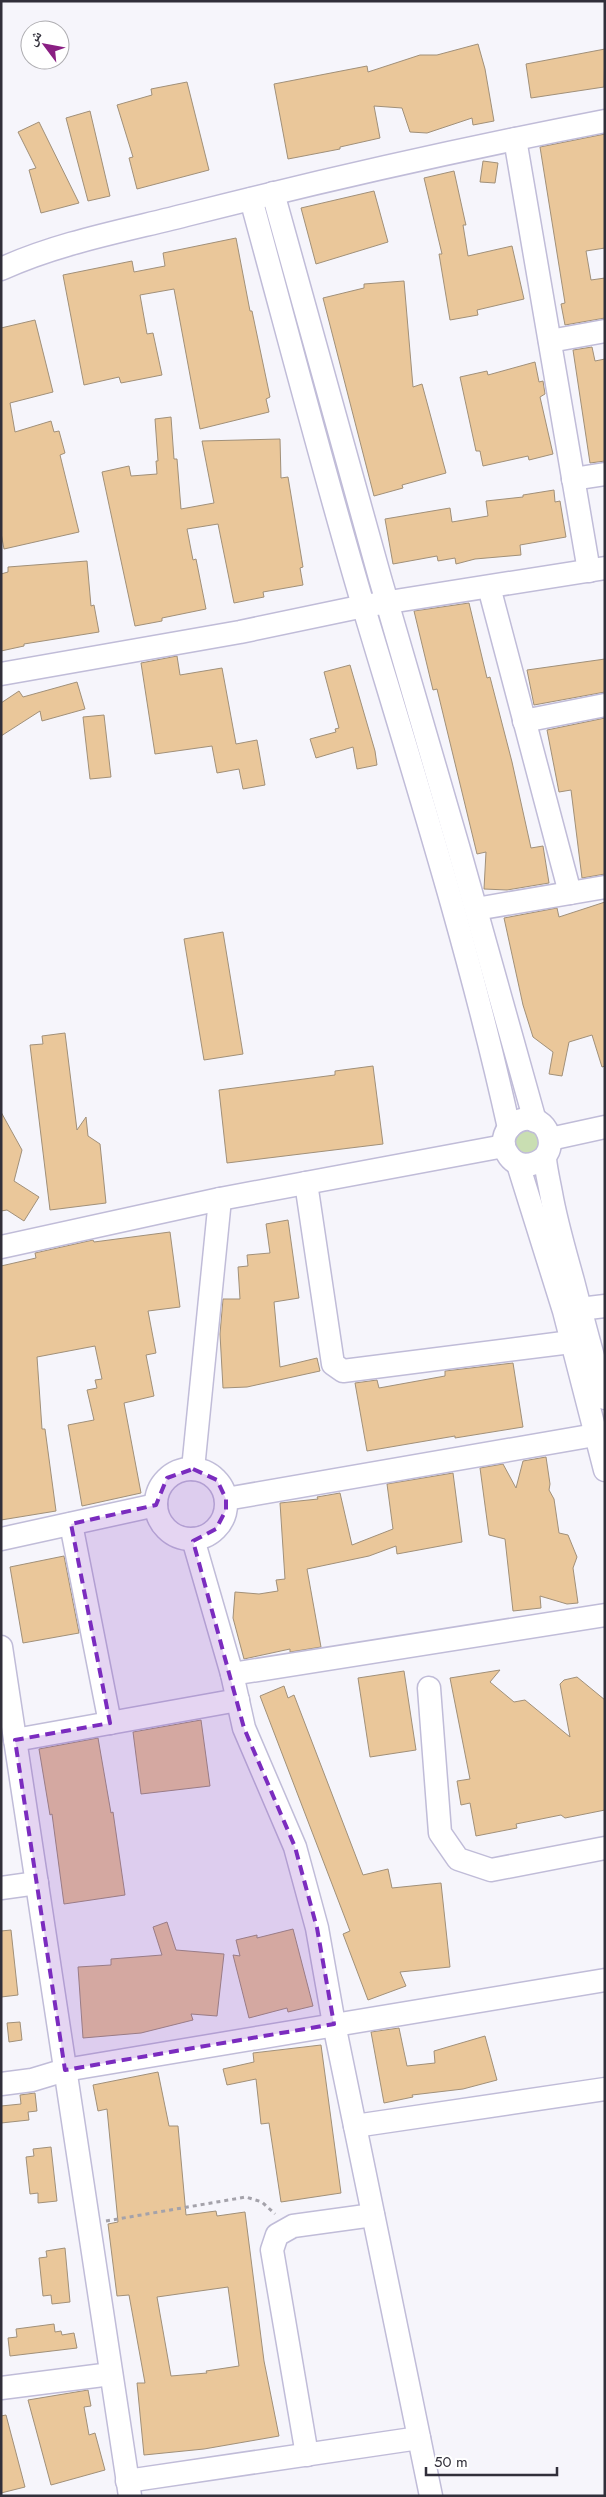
<svg xmlns="http://www.w3.org/2000/svg" width="606" height="2497" viewBox="0 0 606 2497" font-family="Jost,'Noto Naskh Arabic',sans-serif">
	<style>
		.green { fill: #c9deb2 }
		.building { fill: #eac79a; stroke: #a19079; fill-rule: evenodd }
		.lines { fill: none; stroke-linecap: round; stroke-linejoin: round }
		.minor-casing { stroke: #c0bcd8; stroke-width: 25 }
		.path { stroke: #a4a2aa; stroke-width: 3; stroke-dasharray: 4 4; stroke-linecap: butt }
		.minor { stroke: #fff; stroke-width: 22 }
		.marked { fill: #7b2cbf; fill-opacity: 0.2; stroke: #7b2cbf; stroke-width: 4; stroke-dasharray: 10 6; stroke-linejoin: round }
	</style>
	<rect width="100%" height="100%" fill="#f6f5fb"/>
	<!-- green -->
	<path class="green" d="M 530,1124 L 545,1147 L 521,1160 L 510,1136 Z"/>
	<!-- building -->
	<g class="building">
		<path d="M 478,44 L 485,69 L 494,121 L 473,125 L 472,118 L 427,133 L 410,132 L 402,108 L 374,106 L 380,138 L 340,147 L 340,149 L 288,159 L 274,84 L 367,66 L 368,72 L 420,55 L 437,55 Z"/>
		<path d="M 605,49 L 604,87 L 531,98 L 526,64 Z"/>
		<path d="M 187,82 L 209,170 L 137,189 L 129,158 L 133,157 L 117,105 L 152,95 L 151,89 Z"/>
		<path d="M 90,111 L 110,196 L 88,201 L 66,118 Z"/>
		<path d="M 39,122 L 79,203 L 41,213 L 29,170 L 36,168 L 18,132 Z"/>
		<path d="M 605,134 L 605,248 L 586,251 L 591,280 L 605,278 L 605,318 L 565,325 L 561,304 L 565,303 L 540,147 Z"/>
		<path d="M 483,161 L 498,163 L 495,183 L 480,182 Z"/>
		<path d="M 454,171 L 465,221 L 466,225 L 463,225 L 468,256 L 512,246 L 524,299 L 477,310 L 478,315 L 450,320 L 439,254 L 442,254 L 424,178 Z"/>
		<path d="M 374,191 L 388,242 L 316,264 L 301,208 Z"/>
		<path d="M 236,238 L 250,311 L 252,311 L 270,397 L 266,399 L 269,412 L 200,429 L 174,289 L 140,295 L 147,334 L 153,333 L 162,375 L 121,383 L 119,377 L 84,385 L 63,275 L 132,261 L 134,272 L 165,266 L 163,253 Z"/>
		<path d="M 404,281 L 413,387 L 422,384 L 446,473 L 402,485 L 403,488 L 374,496 L 323,298 L 364,288 L 364,284 Z"/>
		<path d="M 35,320 L 53,392 L 10,403 L 15,432 L 51,421 L 54,432 L 59,431 L 65,453 L 60,455 L 79,532 L 4,549 L 1,533 L 1,328 Z"/>
		<path d="M 592,347 L 595,361 L 605,359 L 605,461 L 590,463 L 573,350 Z"/>
		<path d="M 535,362 L 539,382 L 543,381 L 545,394 L 540,397 L 553,454 L 529,460 L 528,456 L 483,466 L 480,451 L 476,451 L 460,377 L 487,371 L 488,375 Z"/>
		<path d="M 171,417 L 174,459 L 177,459 L 181,509 L 214,503 L 202,441 L 280,439 L 281,478 L 288,477 L 303,567 L 300,568 L 303,585 L 263,592 L 264,597 L 234,603 L 218,524 L 187,529 L 193,560 L 196,559 L 206,609 L 162,618 L 162,621 L 135,626 L 102,472 L 129,466 L 131,476 L 157,474 L 156,461 L 158,461 L 155,419 Z"/>
		<path d="M 554,490 L 555,502 L 560,501 L 566,537 L 520,545 L 521,555 L 475,559 L 456,564 L 455,558 L 438,561 L 437,556 L 393,564 L 385,519 L 450,508 L 452,522 L 488,516 L 486,501 L 523,497 L 523,495 Z"/>
		<path d="M 87,561 L 91,606 L 94,605 L 99,632 L 24,644 L 24,646 L 1,651 L 1,574 L 8,572 L 8,567 Z"/>
		<path d="M 469,603 L 487,678 L 490,677 L 512,762 L 531,848 L 543,846 L 549,883 L 507,890 L 484,889 L 486,852 L 477,854 L 437,689 L 433,690 L 414,611 Z"/>
		<path d="M 177,656 L 180,675 L 222,668 L 236,744 L 257,740 L 265,785 L 243,789 L 239,769 L 217,773 L 212,746 L 155,754 L 141,663 Z"/>
		<path d="M 605,659 L 605,692 L 534,705 L 527,670 Z"/>
		<path d="M 350,665 L 375,751 L 377,765 L 357,769 L 353,747 L 316,758 L 310,739 L 336,732 L 335,729 L 339,728 L 324,672 Z"/>
		<path d="M 77,682 L 85,709 L 42,721 L 40,711 L 1,736 L 1,703 L 19,691 L 23,697 Z"/>
		<path d="M 104,715 L 111,777 L 90,779 L 83,717 Z"/>
		<path d="M 605,718 L 605,874 L 582,878 L 571,790 L 559,792 L 547,730 Z"/>
		<path d="M 605,902 L 605,1066 L 602,1067 L 592,1035 L 569,1042 L 562,1076 L 549,1074 L 553,1052 L 533,1037 L 523,1005 L 504,918 L 557,908 L 559,917 Z"/>
		<path d="M 223,932 L 243,1054 L 204,1060 L 184,939 Z"/>
		<path d="M 65,1033 L 77,1130 L 86,1117 L 88,1136 L 100,1144 L 106,1203 L 50,1210 L 30,1045 L 43,1044 L 42,1036 Z"/>
		<path d="M 373,1066 L 383,1144 L 227,1163 L 219,1090 L 335,1075 L 335,1071 Z"/>
		<path d="M 1,1112 L 22,1150 L 14,1181 L 39,1197 L 24,1221 L 7,1210 L 1,1211 Z"/>
		<path d="M 288,1220 L 299,1298 L 274,1302 L 280,1367 L 317,1358 L 320,1371 L 247,1387 L 223,1388 L 220,1334 L 223,1299 L 240,1299 L 238,1267 L 248,1266 L 247,1255 L 270,1253 L 266,1224 Z"/>
		<path d="M 170,1232 L 180,1307 L 148,1311 L 156,1353 L 146,1355 L 154,1396 L 124,1403 L 141,1493 L 82,1506 L 68,1425 L 94,1420 L 87,1390 L 97,1388 L 95,1380 L 102,1379 L 95,1346 L 37,1357 L 42,1429 L 45,1429 L 56,1511 L 1,1520 L 1,1266 L 36,1258 L 35,1253 L 93,1240 L 94,1242 Z"/>
		<path d="M 513,1363 L 523,1427 L 455,1438 L 455,1436 L 367,1451 L 355,1383 L 377,1380 L 379,1388 L 445,1376 L 445,1371 Z"/>
		<path d="M 546,1457 L 550,1484 L 549,1490 L 554,1499 L 559,1533 L 568,1535 L 577,1557 L 573,1568 L 578,1603 L 567,1604 L 540,1596 L 541,1608 L 513,1611 L 505,1539 L 489,1535 L 480,1468 L 503,1464 L 516,1488 L 523,1461 Z"/>
		<path d="M 453,1473 L 462,1542 L 397,1554 L 396,1546 L 369,1556 L 307,1569 L 321,1647 L 290,1652 L 290,1649 L 244,1659 L 233,1618 L 235,1592 L 259,1594 L 278,1591 L 276,1580 L 285,1579 L 280,1503 L 318,1499 L 317,1497 L 340,1493 L 352,1545 L 393,1529 L 387,1484 Z"/>
		<path d="M 64,1556 L 79,1633 L 23,1643 L 10,1567 Z"/>
		<path d="M 500,1670 L 490,1682 L 514,1702 L 525,1700 L 570,1737 L 560,1684 L 564,1680 L 577,1677 L 605,1700 L 605,1810 L 565,1818 L 561,1815 L 516,1824 L 517,1828 L 476,1836 L 470,1803 L 461,1805 L 457,1781 L 470,1779 L 450,1678 Z"/>
		<path d="M 404,1671 L 416,1750 L 370,1757 L 358,1678 Z"/>
		<path d="M 284,1686 L 288,1698 L 294,1695 L 363,1875 L 388,1869 L 392,1888 L 441,1883 L 450,1967 L 400,1972 L 406,1986 L 368,2000 L 343,1934 L 350,1931 L 260,1696 Z"/>
		<path d="M 201,1720 L 210,1786 L 141,1794 L 133,1732 Z"/>
		<path d="M 98,1738 L 111,1813 L 113,1812 L 125,1895 L 64,1904 L 52,1814 L 50,1815 L 39,1749 Z"/>
		<path d="M 167,1922 L 176,1950 L 224,1954 L 217,2016 L 191,2014 L 193,2020 L 141,2033 L 83,2038 L 78,1967 L 111,1965 L 111,1959 L 162,1955 L 153,1927 Z"/>
		<path d="M 293,1929 L 313,2006 L 288,2012 L 287,2008 L 249,2018 L 233,1955 L 240,1956 L 236,1940 L 257,1935 L 257,1938 Z"/>
		<path d="M 11,1930 L 18,1995 L 1,1997 L 1,1931 Z"/>
		<path d="M 20,2022 L 22,2040 L 9,2042 L 7,2023 Z"/>
		<path d="M 399,2028 L 407,2066 L 435,2063 L 434,2051 L 485,2036 L 497,2080 L 463,2089 L 412,2095 L 413,2097 L 384,2103 L 371,2032 Z"/>
		<path d="M 321,2045 L 341,2193 L 281,2202 L 269,2123 L 261,2124 L 256,2079 L 227,2085 L 223,2069 L 254,2062 L 253,2053 Z"/>
		<path d="M 158,2072 L 169,2126 L 178,2126 L 186,2215 L 216,2211 L 217,2216 L 245,2212 L 264,2361 L 279,2436 L 204,2449 L 144,2455 L 137,2383 L 145,2383 L 129,2295 L 117,2296 L 108,2224 L 118,2222 L 107,2109 L 98,2111 L 93,2085 ZM 228,2287 L 239,2366 L 206,2371 L 207,2373 L 171,2376 L 157,2297 Z"/>
		<path d="M 35,2093 L 37,2111 L 28,2112 L 29,2120 L 1,2123 L 1,2106 L 21,2104 L 20,2095 Z"/>
		<path d="M 51,2147 L 57,2201 L 38,2203 L 38,2193 L 30,2194 L 26,2157 L 34,2156 L 33,2149 Z"/>
		<path d="M 65,2248 L 70,2302 L 52,2304 L 51,2295 L 43,2296 L 39,2258 L 47,2257 L 46,2251 Z"/>
		<path d="M 54,2324 L 55,2332 L 61,2331 L 62,2335 L 74,2333 L 77,2348 L 10,2356 L 8,2338 L 17,2337 L 16,2329 Z"/>
		<path d="M 88,2390 L 91,2406 L 84,2407 L 89,2435 L 95,2433 L 105,2470 L 51,2485 L 28,2400 Z"/>
		<path d="M 6,2415 L 25,2487 L 1,2493 L 1,2416 Z"/>
	</g>
	<g class="lines">
		<defs>
			<g id="minor">
				<path d="M 515,139 L 589,571"/>
				<path d="M 273,193 L 380,578 L 460,853 L 535,1121"/>
				<path d="M 251,199 C 288,334 323,470 363,605 C 415,778 470,951 509,1128"/>
				<path d="M 1,269 C 60,242 128,230 190,214 C 328,179 466,148 605,121"/>
				<path d="M 550,341 L 605,331"/>
				<path d="M 573,479 L 605,474"/>
				<path d="M 489,587 L 570,893"/>
				<path d="M 1,674 L 240,632 L 364,606 L 605,568"/>
				<path d="M 524,721 L 605,705"/>
				<path d="M 476,909 L 605,887"/>
				<path d="M 550,1139 L 605,1127"/>
				<path d="M 545,1157 C 533,1167 516,1169 507,1153 C 495,1133 519,1111 539,1122 C 547,1127 552,1139 549,1149 C 548,1153 545,1155 545,1159 C 546,1170 549,1182 551,1193 C 556,1222 565,1252 573,1281 C 583,1320 593,1359 605,1398"/>
				<path d="M 518,1164 L 564,1311 L 605,1470"/>
				<path d="M 306,1183 L 333,1364 L 343,1371 L 571,1342"/>
				<path d="M 1,1247 L 220,1199 L 504,1146"/>
				<path d="M 580,1309 L 605,1306"/>
				<circle cx="191" cy="1504" r="35"/>
				<path d="M 193,1469 L 220,1199"/>
				<path d="M 226,1499 L 595,1435"/>
				<path d="M 71,1524 L 110,1723"/>
				<path d="M 1,1539 L 156,1505"/>
				<path d="M 193,1539 L 232,1674 L 244,1728 L 295,1847 L 317,1928 L 334,2024 L 431,2496"/>
				<path d="M 1,1647 L 130,2496"/>
				<path d="M 232,1674 L 605,1615"/>
				<path d="M 429,1688 L 440,1833 L 458,1859 L 491,1870 L 605,1848"/>
				<path d="M 15,1740 L 238,1700"/>
				<path d="M 1,1888 L 37,1883"/>
				<path d="M 1,2084 L 32,2080 L 65,2070 L 605,1980"/>
				<path d="M 355,2126 L 605,2089"/>
				<path d="M 1,2388 L 111,2374"/>
				<path d="M 307,2455 L 272,2250 L 277,2235 L 293,2226 L 373,2215"/>
				<path d="M 127,2481 L 419,2438"/>
			</g>
		</defs>
		<!-- minor casing -->
		<use href="#minor" class="minor-casing"/>
		<!-- path -->
		<path class="path" d="M 106,2221 L 246,2197 L 262,2202 L 275,2214"/>
		<!-- minor -->
		<use href="#minor" class="minor"/>
	</g>
	<!-- marked area -->
	<path class="marked" d="M 193,1469 L 217,1480 L 226,1499 L 226,1510 L 216,1529 L 193,1541 L 244,1728 L 295,1847 L 317,1928 L 334,2024 L 65,2070 L 15,1740 L 110,1723 L 71,1524 L 156,1505 L 167,1478 Z"/>
	<!-- border -->
	<rect width="606" height="2497" fill="none" stroke="#312f3a" stroke-width="5"/>
	<!-- north arrow -->
	<g transform="translate(45 45) rotate(302)"><circle r="24" fill="#ffffff" stroke="#adacb0"/>
	<path d="M0-4L9 19L0 12L-9 19Z" fill="#8a1f83"/>
	<text y="-8" font-size="14" font-weight="bold" text-anchor="middle" fill="#312f3a">ش</text>
	</g>
	<!-- scale -->
	<path d="M426 2467v8h131v-8" fill="none" stroke="#312f3a" stroke-width="2.5"/>
	<text x="434" y="2467" font-size="15" fill="#312f3a" stroke="#ffffff" stroke-width="4" paint-order="stroke">50 m</text>
</svg>
